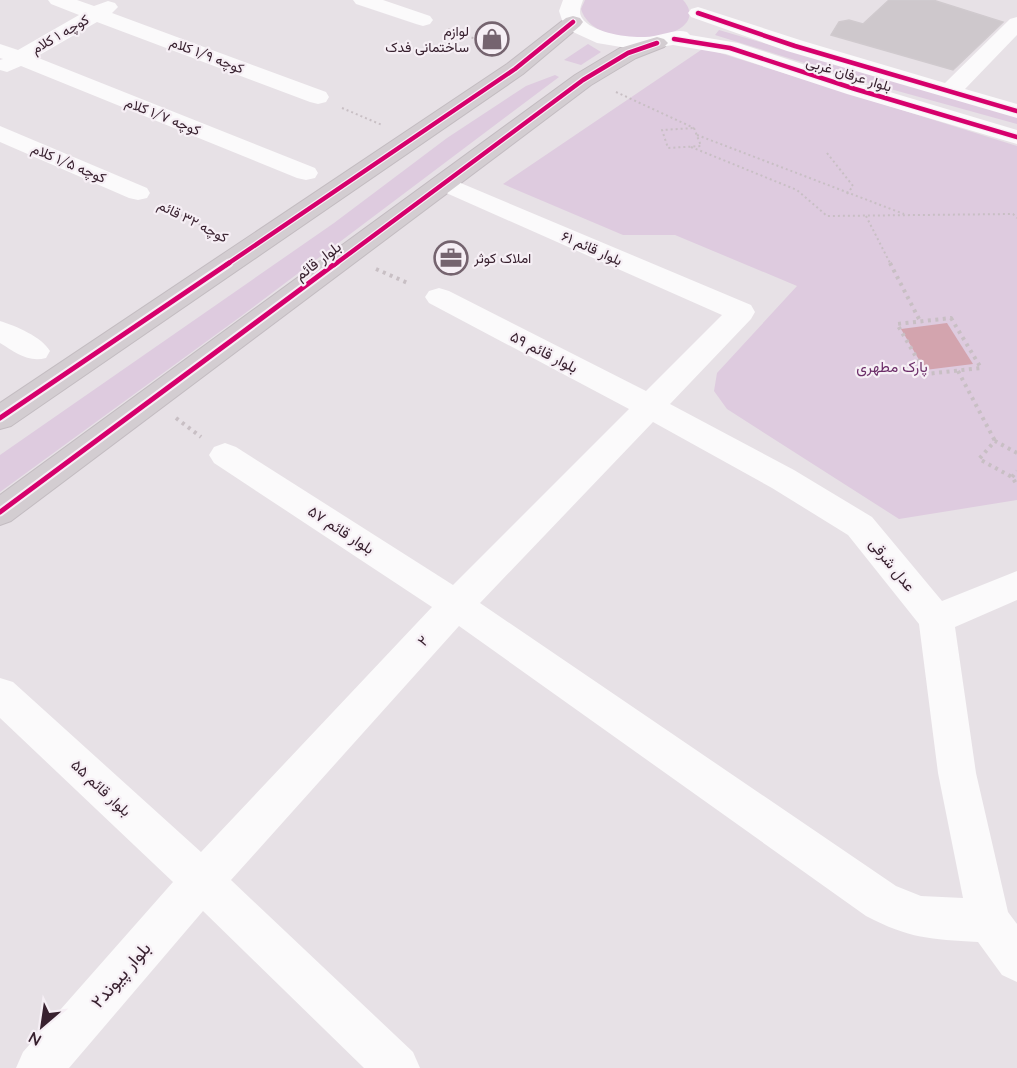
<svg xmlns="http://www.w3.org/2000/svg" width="1017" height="1068" viewBox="0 0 1017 1068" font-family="Quicksand,Vazirmatn,sans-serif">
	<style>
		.green { fill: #decbdf }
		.water { fill: #d3a4ae }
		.building { fill: #cec8cc; stroke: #d0cace; stroke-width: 1.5 }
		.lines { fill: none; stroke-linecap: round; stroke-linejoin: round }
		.major-casing { stroke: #c3bcc1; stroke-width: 2 }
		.path-far1 { stroke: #c8bfc4; stroke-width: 2; stroke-dasharray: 2 3; stroke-linecap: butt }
		.path { stroke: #c8bfc4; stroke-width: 4; stroke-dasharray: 3 4.5; stroke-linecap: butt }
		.minor { fill: #fbfafb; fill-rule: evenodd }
		.major { fill: #d3cdd1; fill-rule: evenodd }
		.cycleway-far1-casing { stroke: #f6eff5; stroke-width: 7 }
		.cycleway-casing { stroke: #f6eff5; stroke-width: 9 }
		.cycleway-far1 { stroke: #d6006c; stroke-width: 4.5 }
		.cycleway { stroke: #d6006c; stroke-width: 5 }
		.labels { text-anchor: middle; stroke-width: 4.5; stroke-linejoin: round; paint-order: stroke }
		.far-poi-label { font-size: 14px; fill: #38212f; stroke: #f6eff5; text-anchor: end }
		.far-street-label { font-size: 14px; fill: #38212f; stroke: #f6eff5 }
		.street-label { font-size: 15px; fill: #38212f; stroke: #f6eff5 }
		.park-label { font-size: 15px; fill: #6c2e69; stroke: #f6eff5 }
		.near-street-label { font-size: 18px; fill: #38212f; stroke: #f6eff5 }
	</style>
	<rect width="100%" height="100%" fill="#e7e1e6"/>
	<!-- green -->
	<g class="green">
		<path d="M 585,0 L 683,0 C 719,40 595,57 581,9 Z"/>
		<path d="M 719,30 L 1017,117 L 1017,124 L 865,82 L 715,35 Z"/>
		<path d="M 588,44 L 601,52 L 581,65 L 564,60 Z"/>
		<path d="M 704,48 L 1017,146 L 1017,500 L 899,519 L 727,409 L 714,391 L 717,373 L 797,286 L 675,235 L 623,235 L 503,184 Z"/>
		<path d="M 555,75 L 559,77 L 240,317 L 0,492 L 0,455 L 334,223 L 447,138 L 526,86 Z"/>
	</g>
	<!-- water -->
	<path class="water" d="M 947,323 L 973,364 L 925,370 L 901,329 Z"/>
	<!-- building -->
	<path class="building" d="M 889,0 L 933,0 L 1003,22 L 953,70 L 831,35 L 839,22 L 849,20 L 863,24 Z"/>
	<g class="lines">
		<defs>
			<g id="major">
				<path d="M 573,16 L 580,18 L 583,22 L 580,26 L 523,74 L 11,426 L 0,429 L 0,403 L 507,64 L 566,18 Z"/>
				<path d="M 657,37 L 664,39 L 668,43 L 664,47 L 636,58 L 591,85 L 11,521 L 0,525 L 0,495 L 575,75 L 620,48 Z"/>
			</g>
		</defs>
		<!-- major casing -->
		<use href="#major" class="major-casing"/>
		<!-- path-far1 -->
		<g class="path-far1">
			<path d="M 448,29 L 498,47"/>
			<path d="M 616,92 L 694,128"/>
			<path d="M 342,108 L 382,125"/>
			<path d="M 694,128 L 701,146 L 668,148 L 662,130 Z"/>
			<path d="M 697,135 L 904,214"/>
			<path d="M 691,147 L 797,190 L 827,216 L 1013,214 L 1017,218"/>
			<path d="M 827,153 L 853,186 L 847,194"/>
			<path d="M 163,206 L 218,234"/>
			<path d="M 866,216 L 891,265"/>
		</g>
		<!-- path -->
		<g class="path">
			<path d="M 890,263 L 920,321"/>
			<path d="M 376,269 L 410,284"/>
			<path d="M 951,318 L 981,368 L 926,374 L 897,324 Z"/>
			<path d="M 958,371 L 995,441"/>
			<path d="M 176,418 L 201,437"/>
			<path d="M 1017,453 L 995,441 L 979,459 L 1012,477 L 1017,485"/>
			<path d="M 1012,477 L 1017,471"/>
		</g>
		<!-- minor -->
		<g class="minor">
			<path d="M 48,0 L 77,0 L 94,6 L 108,1 L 115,3 L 118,7 L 112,13 L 326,92 L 329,97 L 326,102 L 318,104 L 310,102 L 97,22 L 36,57 L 315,168 L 318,173 L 315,178 L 306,180 L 297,178 L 21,66 L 7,72 L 0,70 L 0,60 L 3,59 L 0,58 L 0,44 L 18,50 L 79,15 L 51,4 Z"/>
			<path d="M 353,0 L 383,0 L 430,16 L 433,20 L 430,24 L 423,26 L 416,24 L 356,4 Z"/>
			<path d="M 563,0 L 583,0 C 581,6 578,12 582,18 C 592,33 629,38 645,37 C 660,37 674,28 687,32 L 690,35 L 738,43 L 863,84 L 1017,130 L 1017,144 L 847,94 L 726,54 L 673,45 L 639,50 L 597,43 L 573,32 L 562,20 L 559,11 Z"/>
			<path d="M 698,7 L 803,41 L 945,83 L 1010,19 L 1017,17 L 1017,35 L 965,89 L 1017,104 L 1017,118 L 787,51 L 691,17 L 688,13 L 691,9 Z"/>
			<path d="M 0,126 L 147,188 L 150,193 L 147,198 L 138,200 L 129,198 L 0,142 Z"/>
			<path d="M 444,176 L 751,305 L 755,312 L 751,319 L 670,404 L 794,470 L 872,517 L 942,601 L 1017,571 L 1017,600 L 955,627 L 976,773 L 1008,912 L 1017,924 L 1017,982 L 1002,975 L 978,942 C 930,939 910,939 866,916 L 459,626 L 231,880 L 413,1052 L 420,1068 L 364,1068 L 203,911 L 69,1068 L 16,1068 L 23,1052 L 173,882 L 0,718 L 0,678 L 13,682 L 201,852 L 432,607 L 214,463 L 209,455 L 214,447 L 225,443 L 236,447 L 453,585 L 629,409 L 429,303 L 425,297 L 429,291 L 439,288 L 449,291 L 646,391 L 722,315 L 435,188 L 432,183 L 435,178 ZM 653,422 L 772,488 L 848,535 L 919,624 L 938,773 L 963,898 L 921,896 L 896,886 L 480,603 Z"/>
			<path d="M 0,321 C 16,326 42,337 50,351 L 46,358 C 28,363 15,352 0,343 Z"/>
		</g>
		<!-- major -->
		<use href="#major" class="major"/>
		<defs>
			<g id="cycleway-far1">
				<path d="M 698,13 L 795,46 L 1017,111"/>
				<path d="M 674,39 L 730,48 L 855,89 L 1017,137"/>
				<path d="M 226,265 L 515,69 L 573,22"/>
				<path d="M 334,265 L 583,80 L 628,53 L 657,43"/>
			</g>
			<g id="cycleway">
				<path d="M 0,418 L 229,263"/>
				<path d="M 0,512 L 336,263"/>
			</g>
		</defs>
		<!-- cycleway-far1 casing -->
		<use href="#cycleway-far1" class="cycleway-far1-casing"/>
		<!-- cycleway casing -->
		<use href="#cycleway" class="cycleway-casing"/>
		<!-- cycleway-far1 -->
		<use href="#cycleway-far1" class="cycleway-far1"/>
		<!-- cycleway -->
		<use href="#cycleway" class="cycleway"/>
	</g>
	<!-- icons -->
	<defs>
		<symbol id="shop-ring" viewBox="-11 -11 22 22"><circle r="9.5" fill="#f6eff5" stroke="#75646f" stroke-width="1.5"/><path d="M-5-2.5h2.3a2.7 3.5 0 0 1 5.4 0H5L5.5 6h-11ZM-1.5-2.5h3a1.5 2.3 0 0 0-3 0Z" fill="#75646f"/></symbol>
		<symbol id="office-ring" viewBox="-11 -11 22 22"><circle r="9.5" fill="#f6eff5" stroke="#75646f" stroke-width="1.5"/><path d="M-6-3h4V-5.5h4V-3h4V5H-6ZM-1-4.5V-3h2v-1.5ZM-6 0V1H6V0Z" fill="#75646f"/></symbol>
	</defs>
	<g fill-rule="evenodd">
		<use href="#shop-ring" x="473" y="20" width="38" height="38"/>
		<use href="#office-ring" x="432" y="239" width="38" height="38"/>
	</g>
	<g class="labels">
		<!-- far-poi labels -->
		<g class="far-poi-label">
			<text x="469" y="36">لوازم<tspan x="469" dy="16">ساختمانی فدک</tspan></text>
			<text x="474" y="263" text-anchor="start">املاک کوثر</text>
		</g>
		<!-- far-street labels -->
		<g class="far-street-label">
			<text transform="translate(60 34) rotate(-30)" y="5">کوچه ۱ کلام</text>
			<text transform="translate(207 55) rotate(21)" y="5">کوچه ۱/۹ کلام</text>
			<text transform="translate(849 74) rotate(17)" y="5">بلوار عرفان غربی</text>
			<text transform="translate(163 116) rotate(22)" y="5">کوچه ۱/۷ کلام</text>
			<text transform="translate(69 163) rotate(23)" y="5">کوچه ۱/۵ کلام</text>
			<text transform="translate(193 221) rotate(27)" y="5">کوچه ۳۲ قائم</text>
			<text transform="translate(592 248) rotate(24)" y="5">بلوار قائم ۶۱</text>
		</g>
		<!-- street labels -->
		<g class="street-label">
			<text transform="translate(318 261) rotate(-37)" y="5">بلوار قائم</text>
			<text transform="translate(544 352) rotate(27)" y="5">بلوار قائم ۵۹</text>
			<text transform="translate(341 530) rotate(33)" y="5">بلوار قائم ۵۷</text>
			<text transform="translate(892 565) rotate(51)" y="5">عدل شرقی</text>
			<text transform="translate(423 641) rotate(-47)" y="5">۲</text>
			<text transform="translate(101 788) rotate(43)" y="5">بلوار قائم ۵۵</text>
		</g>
		<!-- park labels -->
		<g class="park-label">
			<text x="892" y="372">پارک مطهری</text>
		</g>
		<!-- near-street labels -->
		<g class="near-street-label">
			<text transform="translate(121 975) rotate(-49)" y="6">بلوار پیوند۲</text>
		</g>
	</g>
	<!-- north arrow -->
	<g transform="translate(42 1026) rotate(209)" stroke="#f6eff5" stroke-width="4.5" paint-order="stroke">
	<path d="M0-4.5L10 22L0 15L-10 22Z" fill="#38212f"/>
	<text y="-9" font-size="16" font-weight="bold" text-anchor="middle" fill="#38212f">N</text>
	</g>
</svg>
